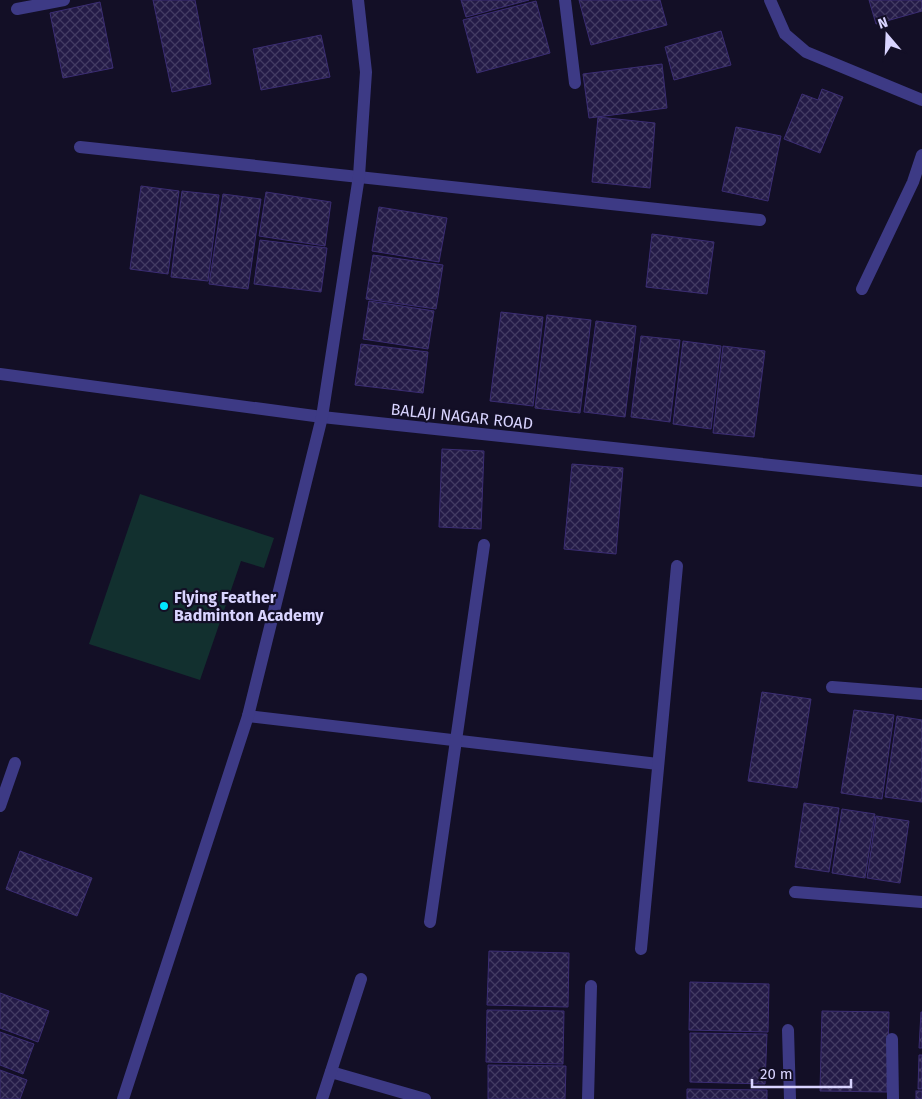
<svg xmlns="http://www.w3.org/2000/svg" width="922" height="1099" viewBox="0 0 922 1099" font-family="'Fira Sans',sans-serif">
	<style>
		.garden { fill: #12302f }
		.building { fill: url(#building-cross-hatch); stroke: #3b2d73 }
		.lines { fill: none; stroke-linecap: round; stroke-linejoin: round }
		.minor { stroke: #3d3a85; stroke-width: 12 }
		.poi-dot { fill: #00e5ff; stroke: #130f26; stroke-width: 2 }
		.labels { text-anchor: middle; stroke-width: 4.5; stroke-linejoin: round; paint-order: stroke }
		.street-label { font-size: 16px; fill: #d9d4ff; stroke: #130f26 }
		.poi-label { font-size: 16px; font-weight: bold; fill: #d9d4ff; stroke: #130f26; text-anchor: start }
	</style>
	<defs>
		<pattern id="building-cross-hatch" width="8" height="8" patternUnits="userSpaceOnUse" patternTransform="scale(1.25)"><rect width="8" height="8" fill="#241b47"/><path d="M0 0l8 8M0 8l8-8" fill="none" stroke="#433b63"/></pattern>
	</defs>
	<rect width="100%" height="100%" fill="#130f26"/>
	<!-- garden -->
	<path class="garden" d="M 140,494 L 274,538 L 264,568 L 241,561 L 200,680 L 89,644 Z"/>
	<!-- building -->
	<g class="building">
		<path d="M 153,0 L 195,0 L 211,84 L 172,92 Z"/>
		<path d="M 461,0 L 529,0 L 466,17 Z"/>
		<path d="M 579,0 L 660,0 L 667,25 L 591,45 Z"/>
		<path d="M 869,0 L 922,0 L 922,11 L 876,24 Z"/>
		<path d="M 536,1 L 550,53 L 477,73 L 463,20 Z"/>
		<path d="M 100,2 L 113,68 L 63,78 L 50,13 Z"/>
		<path d="M 721,31 L 731,65 L 674,80 L 665,47 Z"/>
		<path d="M 321,35 L 330,77 L 261,90 L 253,49 Z"/>
		<path d="M 662,64 L 667,108 L 589,118 L 583,74 Z"/>
		<path d="M 822,89 L 843,97 L 820,153 L 784,139 L 802,94 L 818,100 Z"/>
		<path d="M 598,117 L 655,123 L 650,188 L 592,182 Z"/>
		<path d="M 736,127 L 781,136 L 768,201 L 722,191 Z"/>
		<path d="M 141,186 L 179,191 L 168,274 L 130,269 Z"/>
		<path d="M 182,191 L 219,195 L 208,281 L 171,277 Z"/>
		<path d="M 266,192 L 331,202 L 325,246 L 259,236 Z"/>
		<path d="M 223,194 L 261,199 L 248,289 L 209,284 Z"/>
		<path d="M 379,207 L 447,218 L 439,262 L 372,251 Z"/>
		<path d="M 652,234 L 714,242 L 707,294 L 646,287 Z"/>
		<path d="M 260,240 L 327,248 L 321,292 L 254,284 Z"/>
		<path d="M 373,255 L 443,265 L 436,309 L 366,299 Z"/>
		<path d="M 369,301 L 434,311 L 428,349 L 363,339 Z"/>
		<path d="M 501,312 L 543,317 L 533,406 L 490,401 Z"/>
		<path d="M 547,315 L 591,320 L 580,413 L 535,408 Z"/>
		<path d="M 596,321 L 636,326 L 625,417 L 584,412 Z"/>
		<path d="M 641,336 L 680,340 L 670,422 L 631,417 Z"/>
		<path d="M 683,341 L 721,346 L 711,429 L 673,424 Z"/>
		<path d="M 361,344 L 428,352 L 423,393 L 355,385 Z"/>
		<path d="M 723,346 L 765,351 L 754,437 L 713,433 Z"/>
		<path d="M 442,449 L 484,451 L 481,529 L 439,527 Z"/>
		<path d="M 572,464 L 623,468 L 616,554 L 564,549 Z"/>
		<path d="M 762,692 L 811,699 L 797,788 L 748,781 Z"/>
		<path d="M 854,710 L 894,715 L 882,799 L 841,793 Z"/>
		<path d="M 897,716 L 922,720 L 922,802 L 885,797 Z"/>
		<path d="M 804,803 L 839,808 L 829,872 L 795,867 Z"/>
		<path d="M 842,809 L 875,814 L 865,878 L 832,873 Z"/>
		<path d="M 876,816 L 909,821 L 900,883 L 867,878 Z"/>
		<path d="M 20,851 L 92,878 L 77,916 L 6,889 Z"/>
		<path d="M 489,951 L 569,953 L 568,1007 L 487,1005 Z"/>
		<path d="M 690,982 L 769,984 L 768,1032 L 689,1030 Z"/>
		<path d="M 0,993 L 49,1011 L 38,1042 L 0,1028 Z"/>
		<path d="M 487,1010 L 564,1011 L 563,1064 L 486,1062 Z"/>
		<path d="M 822,1011 L 889,1012 L 887,1092 L 820,1091 Z"/>
		<path d="M 921,1012 L 922,1012 L 922,1048 L 919,1048 Z"/>
		<path d="M 0,1032 L 34,1044 L 23,1074 L 0,1065 Z"/>
		<path d="M 690,1033 L 767,1034 L 765,1084 L 690,1082 Z"/>
		<path d="M 919,1055 L 922,1055 L 922,1089 L 918,1089 Z"/>
		<path d="M 488,1065 L 566,1066 L 565,1099 L 488,1099 Z"/>
		<path d="M 0,1070 L 27,1080 L 20,1099 L 0,1099 Z"/>
		<path d="M 687,1089 L 767,1090 L 767,1099 L 687,1099 Z"/>
		<rect x="916" y="1091" width="6" height="8"/>
	</g>
	<g class="lines">
		<!-- minor -->
		<g class="minor">
			<path d="M 565,0 L 575,83"/>
			<path d="M 770,0 L 785,34 L 806,52 L 922,100"/>
			<path d="M 17,9 L 64,0"/>
			<path d="M 80,147 L 760,220"/>
			<path d="M 862,289 L 913,182 L 922,155"/>
			<path d="M 0,374 L 322,417 L 922,481"/>
			<path d="M 832,687 L 922,694"/>
			<path d="M 248,716 L 658,764"/>
			<path d="M 0,806 L 15,763"/>
			<path d="M 795,892 L 922,902"/>
			<path d="M 430,922 L 484,545"/>
			<path d="M 641,949 L 677,566"/>
			<path d="M 788,1030 L 790,1099"/>
			<path d="M 892,1039 L 893,1099"/>
			<path d="M 331,1072 L 425,1099"/>
			<path d="M 123,1099 L 248,716 L 322,417 L 359,176 L 366,72 L 358,0"/>
			<path d="M 322,1099 L 361,979"/>
			<path d="M 588,1099 L 591,986"/>
		</g>
	</g>
	<!-- markers -->
	<circle class="poi-dot" cx="164" cy="606" r="5"/>
	<g class="labels">
		<!-- street labels -->
		<g class="street-label">
			<text transform="translate(462 416) rotate(6)" y="6">BALAJI NAGAR ROAD</text>
		</g>
		<!-- poi labels -->
		<g class="poi-label">
			<text x="174" y="603">Flying Feather<tspan x="174" dy="18">Badminton Academy</tspan></text>
		</g>
	</g>
	<!-- north arrow -->
	<g transform="translate(887 35) rotate(341)" stroke="#130f26" stroke-width="4" paint-order="stroke">
	<path d="M0-4L9 19L0 12L-9 19Z" fill="#d9d4ff"/>
	<text y="-8" font-size="14" font-weight="bold" text-anchor="middle" fill="#d9d4ff">N</text>
	</g>
	<!-- scale -->
	<path d="M752 1079v8h99v-8" fill="none" stroke="#d9d4ff" stroke-width="2.5"/>
	<text x="760" y="1079" font-size="15" fill="#d9d4ff" stroke="#130f26" stroke-width="4" paint-order="stroke">20 m</text>
</svg>
